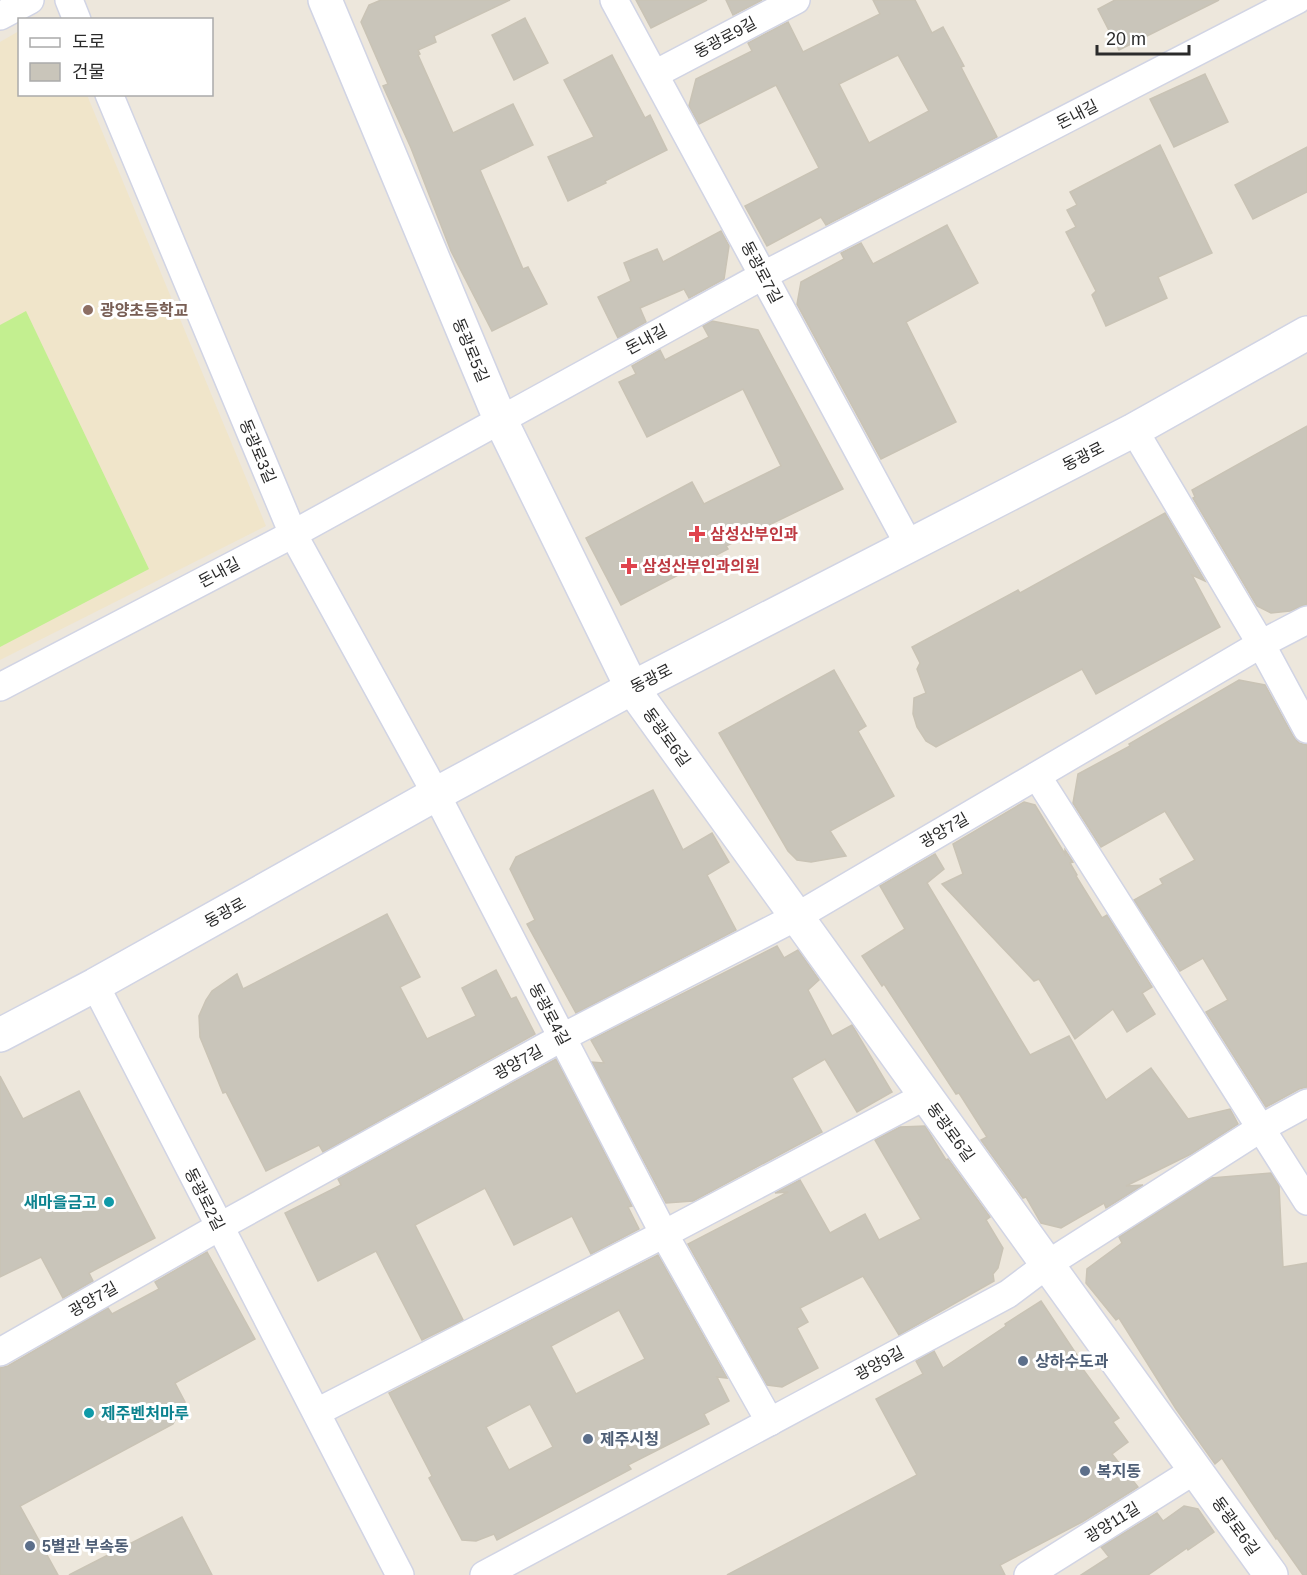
<svg xmlns="http://www.w3.org/2000/svg" width="1307" height="1575" viewBox="0 0 1307 1575" font-family="Arial,'Noto Sans KR',sans-serif">
	<style>
		.education { fill: #f0e5ca }
		.pitch { fill: #c3ef90 }
		.building { fill: #c9c5ba; stroke: #c9c3b5; stroke-width: 1.5; fill-rule: evenodd }
		.lines { fill: none; stroke-linecap: round; stroke-linejoin: round }
		.street-casing { stroke: #d1d4e4; stroke-width: 30 }
		.secondary-casing { stroke: #d1d4e4; stroke-width: 36 }
		.street { stroke: #fff; stroke-width: 27 }
		.secondary { stroke: #fff; stroke-width: 33 }
		.education-dot { fill: #8d6e63; stroke: #fff; stroke-width: 2 }
		.health-dot { fill: #e0444e; stroke: #fff; stroke-width: 2 }
		.culture-dot { fill: #0f9aa8; stroke: #fff; stroke-width: 2 }
		.service-dot { fill: #5c6f8a; stroke: #fff; stroke-width: 2 }
		.labels { text-anchor: middle; stroke-width: 6; stroke-linejoin: round; paint-order: stroke }
		.street-label { font-size: 16px; fill: #2b2b2b; stroke: #fff }
		.education-label { font-size: 16px; font-weight: bold; fill: #785e54; stroke: #fff; text-anchor: start }
		.health-label { font-size: 16px; font-weight: bold; fill: #be3a42; stroke: #fff; text-anchor: start }
		.culture-label { font-size: 16px; font-weight: bold; fill: #0d838f; stroke: #fff; text-anchor: end }
		.service-label { font-size: 16px; font-weight: bold; fill: #4e5e75; stroke: #fff; text-anchor: start }
	</style>
	<rect width="100%" height="100%" fill="#ede7dc"/>
	<!-- education -->
	<path class="education" d="M 19,31 L 20,94 L 87,95 L 266,526 L 0,660 L 0,42 Z"/>
	<!-- pitch -->
	<path class="pitch" d="M 26,311 L 149,569 L 0,647 L 0,325 Z"/>
	<!-- building -->
	<g class="building">
		<path d="M 381,0 L 510,0 L 434,36 L 436,42 L 418,50 L 420,54 L 418,55 L 453,133 L 513,104 L 533,145 L 480,170 L 523,269 L 528,267 L 547,304 L 492,331 L 451,251 L 411,148 L 383,86 L 388,84 L 361,22 L 369,5 Z"/>
		<path d="M 636,0 L 707,0 L 651,28 Z"/>
		<path d="M 726,0 L 762,0 L 733,15 Z"/>
		<path d="M 873,0 L 915,0 L 932,33 L 943,27 L 964,66 L 961,67 L 997,137 L 826,225 L 821,217 L 767,246 L 745,206 L 819,168 L 776,85 L 699,124 L 689,106 L 696,79 L 752,51 L 748,43 L 788,22 L 803,52 L 880,14 ZM 898,55 L 929,111 L 869,143 L 839,84 Z"/>
		<path d="M 1115,0 L 1219,0 L 1119,50 L 1098,9 Z"/>
		<path d="M 525,18 L 548,63 L 514,80 L 492,35 Z"/>
		<path d="M 612,55 L 645,118 L 650,115 L 667,150 L 605,181 L 606,183 L 568,201 L 548,157 L 594,137 L 564,80 Z"/>
		<path d="M 1205,74 L 1228,122 L 1174,147 L 1150,99 Z"/>
		<path d="M 1160,145 L 1212,253 L 1158,277 L 1167,298 L 1106,326 L 1092,295 L 1096,291 L 1066,232 L 1076,227 L 1067,210 L 1077,205 L 1070,192 Z"/>
		<path d="M 1307,147 L 1307,192 L 1253,219 L 1235,185 Z"/>
		<path d="M 947,225 L 978,283 L 906,322 L 956,422 L 881,459 L 797,304 L 801,282 L 844,259 L 841,253 L 861,243 L 873,264 Z"/>
		<path d="M 721,231 L 729,246 L 724,279 L 689,298 L 684,289 L 640,308 L 646,322 L 618,338 L 598,297 L 631,281 L 624,263 L 657,249 L 663,262 Z"/>
		<path d="M 712,321 L 758,330 L 843,489 L 726,546 L 728,549 L 621,605 L 586,538 L 692,482 L 704,504 L 781,466 L 743,389 L 647,437 L 619,382 L 636,374 L 632,366 L 660,350 L 665,360 L 709,337 L 703,326 Z"/>
		<path d="M 1307,426 L 1307,604 L 1290,611 L 1271,613 L 1257,606 L 1193,498 L 1195,497 L 1192,490 Z"/>
		<path d="M 1165,513 L 1205,581 L 1192,575 L 1220,627 L 1096,694 L 1082,669 L 936,747 L 926,741 L 917,727 L 913,714 L 914,698 L 926,693 L 917,669 L 920,663 L 912,647 L 1018,590 L 1020,593 Z"/>
		<path d="M 834,670 L 866,726 L 858,731 L 894,796 L 830,831 L 846,856 L 811,862 L 797,860 L 788,851 L 719,733 Z"/>
		<path d="M 1239,680 L 1265,685 L 1293,736 L 1299,743 L 1307,745 L 1307,1087 L 1299,1089 L 1266,1107 L 1206,1012 L 1228,1000 L 1203,958 L 1180,971 L 1134,900 L 1163,884 L 1160,879 L 1195,860 L 1165,811 L 1101,847 L 1073,803 L 1078,774 L 1130,746 L 1129,744 Z"/>
		<path d="M 653,790 L 683,850 L 712,833 L 729,862 L 707,875 L 736,930 L 576,1013 L 527,924 L 535,920 L 510,869 L 516,857 Z"/>
		<path d="M 1024,802 L 1035,805 L 1065,854 L 1065,850 L 1073,862 L 1070,863 L 1077,875 L 1076,876 L 1102,918 L 1107,915 L 1152,987 L 1142,993 L 1155,1014 L 1127,1032 L 1113,1009 L 1075,1039 L 1039,979 L 1034,981 L 942,884 L 963,874 L 953,844 Z"/>
		<path d="M 935,854 L 944,869 L 927,883 L 1030,1055 L 1069,1036 L 1106,1100 L 1151,1068 L 1188,1119 L 1230,1109 L 1238,1124 L 1191,1154 L 1126,1186 L 1143,1185 L 1106,1208 L 1104,1203 L 1061,1228 L 1041,1223 L 1026,1197 L 1023,1198 L 981,1140 L 987,1137 L 959,1093 L 956,1094 L 884,984 L 882,986 L 862,956 L 905,929 L 880,886 Z"/>
		<path d="M 387,914 L 420,977 L 400,987 L 427,1039 L 476,1016 L 462,988 L 496,970 L 511,999 L 516,997 L 535,1034 L 323,1152 L 319,1145 L 266,1171 L 226,1092 L 223,1093 L 200,1037 L 199,1016 L 206,1000 L 212,991 L 237,974 L 243,989 Z"/>
		<path d="M 777,946 L 784,958 L 798,950 L 819,980 L 808,990 L 832,1036 L 852,1025 L 892,1092 L 857,1112 L 825,1059 L 792,1078 L 822,1132 L 693,1201 L 666,1203 L 592,1062 L 604,1063 L 591,1040 Z"/>
		<path d="M 556,1059 L 632,1206 L 628,1207 L 639,1229 L 591,1254 L 572,1216 L 514,1245 L 485,1188 L 415,1225 L 463,1320 L 422,1340 L 376,1251 L 318,1281 L 285,1213 L 341,1185 L 338,1179 Z"/>
		<path d="M 0,1076 L 23,1119 L 79,1091 L 155,1238 L 89,1273 L 93,1281 L 63,1298 L 41,1257 L 0,1277 Z"/>
		<path d="M 925,1126 L 946,1160 L 948,1159 L 990,1217 L 986,1220 L 1003,1248 L 998,1268 L 993,1274 L 994,1281 L 899,1335 L 863,1276 L 800,1308 L 808,1322 L 797,1328 L 818,1368 L 782,1387 L 767,1385 L 688,1244 L 788,1192 L 775,1193 L 800,1180 L 830,1233 L 865,1214 L 879,1240 L 921,1219 L 875,1140 L 900,1127 Z"/>
		<path d="M 1271,1173 L 1279,1186 L 1283,1267 L 1307,1263 L 1307,1575 L 1303,1575 L 1277,1538 L 1276,1539 L 1222,1458 L 1215,1464 L 1176,1409 L 1119,1318 L 1116,1320 L 1086,1283 L 1087,1269 L 1122,1243 L 1119,1237 L 1211,1178 Z"/>
		<path d="M 207,1252 L 255,1339 L 175,1383 L 185,1402 L 173,1424 L 20,1506 L 58,1575 L 0,1575 L 0,1368 L 8,1366 L 108,1308 L 112,1314 L 159,1289 L 155,1282 Z"/>
		<path d="M 658,1255 L 727,1378 L 717,1377 L 729,1401 L 704,1414 L 709,1424 L 628,1465 L 631,1469 L 497,1540 L 494,1534 L 476,1541 L 462,1540 L 429,1478 L 432,1476 L 389,1393 ZM 619,1310 L 645,1359 L 576,1394 L 551,1346 ZM 530,1404 L 553,1447 L 509,1470 L 486,1427 Z"/>
		<path d="M 1041,1301 L 1085,1367 L 1082,1368 L 1119,1418 L 1113,1422 L 1128,1442 L 1112,1454 L 1138,1487 L 1082,1522 L 1000,1565 L 1005,1575 L 727,1575 L 917,1475 L 876,1399 L 923,1374 L 916,1361 L 934,1351 L 943,1368 L 1006,1326 L 1005,1324 Z"/>
		<path d="M 1184,1506 L 1198,1509 L 1214,1532 L 1188,1550 L 1187,1548 L 1148,1575 L 1081,1575 L 1109,1557 L 1101,1547 L 1157,1513 L 1163,1521 Z"/>
		<path d="M 182,1517 L 212,1575 L 69,1575 Z"/>
	</g>
	<g class="lines">
		<defs>
			<g id="street">
				<path d="M 69,0 L 77,20"/>
				<path d="M 614,0 L 909,545"/>
				<path d="M 0,16 L 30,0"/>
				<path d="M 655,74 L 796,0"/>
				<path d="M 109,94 L 293,534 L 436,794 L 664,1234 L 770,1422"/>
				<path d="M 1134,430 L 1261,644 L 1307,729"/>
				<path d="M 0,687 L 293,534 L 764,275 L 1297,0"/>
				<path d="M 1037,776 L 1307,1201"/>
				<path d="M 95,985 L 400,1575"/>
				<path d="M 0,1352 L 219,1227 L 563,1037 L 796,917 L 1261,644 L 1307,620"/>
				<path d="M 317,1412 L 664,1234 L 925,1096"/>
				<path d="M 484,1575 L 1008,1294 L 1048,1264 L 1261,1128 L 1307,1103"/>
				<path d="M 1028,1575 L 1195,1470"/>
			</g>
			<g id="secondary">
				<path d="M 325,0 L 500,419 L 632,688 L 1271,1575"/>
				<path d="M 0,1035 L 95,985 L 436,794 L 632,688 L 1134,430 L 1307,333"/>
			</g>
		</defs>
		<!-- street casing -->
		<use href="#street" class="street-casing"/>
		<!-- secondary casing -->
		<use href="#secondary" class="secondary-casing"/>
		<!-- street -->
		<use href="#street" class="street"/>
		<!-- secondary -->
		<use href="#secondary" class="secondary"/>
	</g>
	<!-- markers -->
	<circle class="education-dot" cx="88" cy="310" r="6"/>
	<g class="health-dot">
		<path d="M694 525h6v6h6v6h-6v6h-6v-6h-6v-6h6z"/>
		<path d="M626 557h6v6h6v6h-6v6h-6v-6h-6v-6h6z"/>
	</g>
	<g class="culture-dot">
		<circle cx="109" cy="1202" r="6"/>
		<circle cx="89" cy="1413" r="6"/>
	</g>
	<g class="service-dot">
		<circle cx="1023" cy="1361" r="6"/>
		<circle cx="588" cy="1439" r="6"/>
		<circle cx="1085" cy="1471" r="6"/>
		<circle cx="30" cy="1546" r="6"/>
	</g>
	<g class="labels">
		<!-- street labels -->
		<g class="street-label">
			<text transform="translate(725 37) rotate(-28)" y="6">동광로9길</text>
			<text transform="translate(1077 114) rotate(-27)" y="6">돈내길</text>
			<text transform="translate(762 272) rotate(62)" y="6">동광로7길</text>
			<text transform="translate(646 339) rotate(-28)" y="6">돈내길</text>
			<text transform="translate(471 350) rotate(67)" y="6">동광로5길</text>
			<text transform="translate(258 451) rotate(67)" y="6">동광로3길</text>
			<text transform="translate(1083 456) rotate(-27)" y="6">동광로</text>
			<text transform="translate(219 572) rotate(-28)" y="6">돈내길</text>
			<text transform="translate(651 678) rotate(-27)" y="6">동광로</text>
			<text transform="translate(667 737) rotate(54)" y="6">동광로6길</text>
			<text transform="translate(944 830) rotate(-30)" y="6">광양7길</text>
			<text transform="translate(225 912) rotate(-29)" y="6">동광로</text>
			<text transform="translate(550 1014) rotate(62)" y="6">동광로4길</text>
			<text transform="translate(518 1062) rotate(-29)" y="6">광양7길</text>
			<text transform="translate(951 1132) rotate(54)" y="6">동광로6길</text>
			<text transform="translate(205 1199) rotate(63)" y="6">동광로2길</text>
			<text transform="translate(93 1299) rotate(-30)" y="6">광양7길</text>
			<text transform="translate(879 1363) rotate(-28)" y="6">광양9길</text>
			<text transform="translate(1112 1522) rotate(-32)" y="6">광양11길</text>
			<text transform="translate(1236 1526) rotate(54)" y="6">동광로6길</text>
		</g>
		<!-- education labels -->
		<g class="education-label">
			<text x="100" y="316">광양초등학교</text>
		</g>
		<!-- health labels -->
		<g class="health-label">
			<text x="710" y="540">삼성산부인과</text>
			<text x="642" y="572">삼성산부인과의원</text>
		</g>
		<!-- culture labels -->
		<g class="culture-label">
			<text x="97" y="1208">새마을금고</text>
			<text x="101" y="1419" text-anchor="start">제주벤처마루</text>
		</g>
		<!-- service labels -->
		<g class="service-label">
			<text x="1035" y="1367">상하수도과</text>
			<text x="600" y="1445">제주시청</text>
			<text x="1097" y="1477">복지동</text>
			<text x="42" y="1552">5별관 부속동</text>
		</g>
	</g>
	<!-- legend -->
	<rect x="18" y="18" width="195" height="78" fill="#ffffff" stroke="#aaaaaa" stroke-width="1.5"/>
	<rect x="30" y="38" width="30" height="9" fill="#ffffff" stroke="#aaaaaa" stroke-width="1.5"/>
	<text x="72" y="48" font-size="18" fill="#2b2b2b">도로</text>
	<rect x="30" y="63" width="30" height="18" fill="#c9c5ba" stroke="#aaaaaa" stroke-width="1.5"/>
	<text x="72" y="78" font-size="18" fill="#2b2b2b">건물</text>
	<!-- scale -->
	<path d="M1097 45v9h92v-9" fill="none" stroke="#2b2b2b" stroke-width="3"/>
	<text x="1106" y="45" font-size="18" fill="#2b2b2b" stroke="#ffffff" stroke-width="4.5" paint-order="stroke">20 m</text>
</svg>
